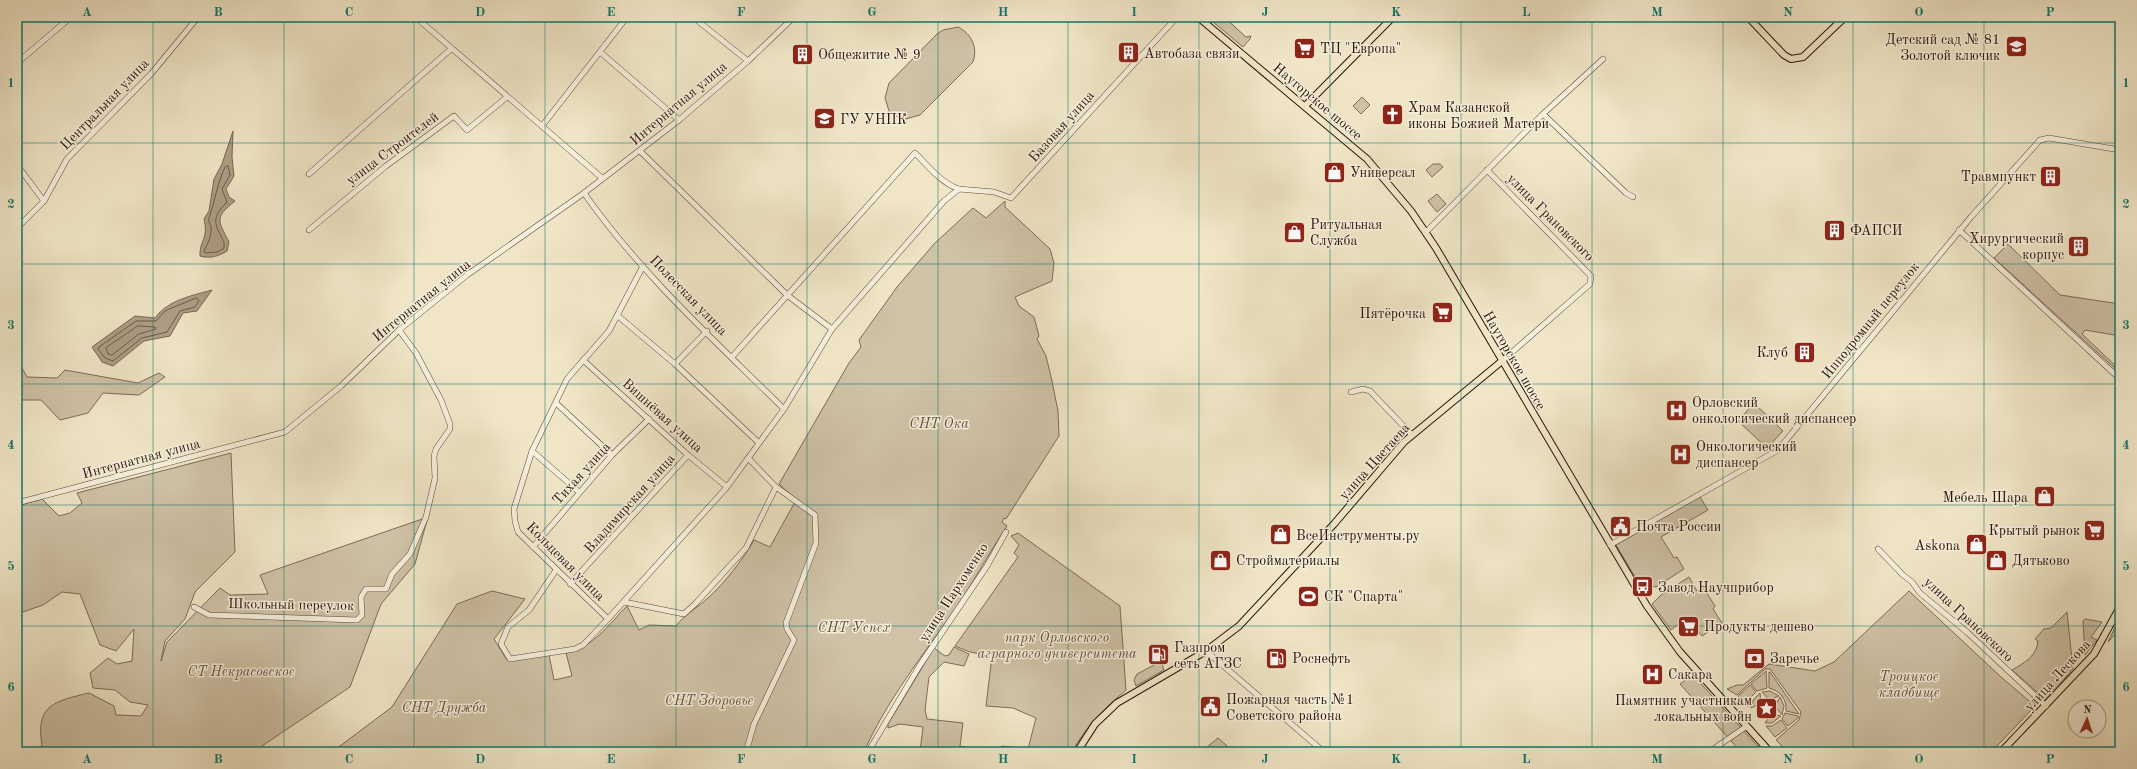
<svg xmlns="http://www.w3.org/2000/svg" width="2137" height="769" viewBox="0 0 2137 769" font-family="'Old Standard TT',serif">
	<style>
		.green { fill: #cfc2a7; stroke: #7d6a58 }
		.water { fill: #ad9e86; stroke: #796654 }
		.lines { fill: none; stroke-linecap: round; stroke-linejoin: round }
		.shore { stroke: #6c5847; stroke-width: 1 }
		.minor-casing { stroke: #5c4738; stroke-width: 6 }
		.major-casing { stroke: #2b1208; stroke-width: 8 }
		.minor { stroke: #f5efdb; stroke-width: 5 }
		.major { stroke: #f0e6c7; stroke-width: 6 }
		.grid { fill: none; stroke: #0f766e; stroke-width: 1; stroke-opacity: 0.55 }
		.labels { text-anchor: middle; stroke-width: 3; stroke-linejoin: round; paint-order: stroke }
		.poi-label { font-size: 14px; fill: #2b1208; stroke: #f5efdb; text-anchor: start }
		.street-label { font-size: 14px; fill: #2b1208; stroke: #f5efdb }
		.park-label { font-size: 14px; font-style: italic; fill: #645040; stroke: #f5efdb }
		.neatline { fill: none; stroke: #0f766e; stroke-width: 1.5 }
		.grid-label { font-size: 13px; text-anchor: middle; font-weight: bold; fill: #0f766e }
	</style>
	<rect width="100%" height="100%" fill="#f0e6c7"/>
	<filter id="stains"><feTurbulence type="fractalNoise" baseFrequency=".005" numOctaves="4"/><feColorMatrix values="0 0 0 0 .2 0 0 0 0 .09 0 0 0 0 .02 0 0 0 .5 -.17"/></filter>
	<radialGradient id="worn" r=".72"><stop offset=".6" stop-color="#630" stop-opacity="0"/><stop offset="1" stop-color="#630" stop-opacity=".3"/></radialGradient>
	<!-- green -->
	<g class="green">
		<path d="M 1207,17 L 1224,17 L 1246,37 L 1251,36 L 1250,39 L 1243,47 Z"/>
		<path d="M 958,27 C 972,34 978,48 973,62 L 920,115 L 906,119 L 899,118 L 889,111 L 885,98 L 889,83 L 937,34 L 943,30 Z"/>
		<path d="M 1362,97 L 1370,105 L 1361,114 L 1353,106 Z"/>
		<path d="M 1433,164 L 1440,164 L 1443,167 L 1432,177 L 1426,170 Z"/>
		<path d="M 1437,194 L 1446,204 L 1437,212 L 1428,201 Z"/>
		<path d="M 1005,201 L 1005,207 L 1050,249 L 1054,263 L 1052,281 L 1015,297 L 1019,306 L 1034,317 L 1039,336 L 1037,339 L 1046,356 L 1052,381 L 1058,411 L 1059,436 L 1006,519 L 1004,518 L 1002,522 L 1007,526 C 989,553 974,581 956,608 C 925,652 885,703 864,752 L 332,752 L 392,707 L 457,604 L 492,591 L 525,599 L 494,639 L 507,660 L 549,655 L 554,680 L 572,676 L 566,653 C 593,648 609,624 627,606 L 639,630 L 649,625 L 676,626 C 685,614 697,608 708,598 C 723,585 745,557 754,540 L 770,547 L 796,500 L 779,484 L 849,363 L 861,347 L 859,340 L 897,287 L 934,244 L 973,208 L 986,218 Z"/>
		<path d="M 2008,244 L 2060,295 L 2120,304 L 2120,336 L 2085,330 L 2082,334 L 2120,370 L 2120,373 L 1994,258 Z"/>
		<path d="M 17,359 L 27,377 L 57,378 L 65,370 L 138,383 L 159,373 L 165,377 L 139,395 L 103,393 L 88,413 L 60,420 L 41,400 L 17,400 Z"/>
		<path d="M 1754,403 L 1783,431 L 1767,448 L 1738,421 Z"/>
		<path d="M 231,453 L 235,552 L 195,592 L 185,619 L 165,641 L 161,661 L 167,642 L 220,588 L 230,595 L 268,594 L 260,575 L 428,517 L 415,564 L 381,604 L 350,687 L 253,752 L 34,752 L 42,745 C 35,705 55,701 89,693 L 114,706 L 116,715 L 141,716 L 148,705 L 130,702 L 115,690 L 93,688 L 90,673 L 108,658 L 117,664 L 132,661 L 134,629 L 116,651 L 100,645 L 80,594 L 62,592 L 43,605 L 17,614 L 17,506 L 42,499 L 59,516 L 70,513 L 82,503 L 77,493 Z"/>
		<path d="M 1700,497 L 1708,510 L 1661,537 L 1674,558 L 1677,557 L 1684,569 L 1656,587 L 1645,585 L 1642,580 L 1638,582 L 1616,545 Z"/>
		<path d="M 1018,533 L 1120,606 L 1126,690 C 1104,709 1086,726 1072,752 L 920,752 L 923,727 L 900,724 L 888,728 L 888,724 L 934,648 L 945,656 L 949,655 L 954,647 L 969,654 L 964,666 L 944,662 L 929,677 L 925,710 L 927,719 L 963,723 L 960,746 L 993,752 L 1002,746 L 1028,749 L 1036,718 L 1013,708 L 986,706 L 992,656 L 970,652 L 955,646 L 1018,557 L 1014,553 L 1019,545 L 1011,536 Z"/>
		<path d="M 1689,577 L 1697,591 L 1703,587 L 1715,606 L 1713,609 L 1722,623 L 1702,636 L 1687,617 L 1671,630 L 1652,604 L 1661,595 Z"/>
		<path d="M 1909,591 L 2001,677 L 2035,706 L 1997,746 L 1978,752 L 1788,752 L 1776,740 L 1799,720 L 1801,712 L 1770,669 L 1765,669 L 1737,695 L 1727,689 L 1737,685 L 1743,685 L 1769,664 L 1815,671 L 1834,662 Z"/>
		<path d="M 2067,612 L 2073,669 L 2046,700 L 2012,670 C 2024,663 2037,656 2038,641 L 2035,639 L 2044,629 L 2051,628 Z"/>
		<path d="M 2120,617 L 2120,629 L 2108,642 Z"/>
		<path d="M 2085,619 L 2102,622 L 2091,637 L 2097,640 L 2085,655 L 2083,621 Z"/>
		<path d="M 1158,663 L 1162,664 L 1164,670 L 1136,686 L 1134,680 L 1137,674 Z"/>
		<path d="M 1766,671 L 1767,688 L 1757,691 L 1751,684 Z"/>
		<path d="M 1769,672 L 1770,672 L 1799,714 L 1786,711 C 1787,699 1780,691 1769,688 Z"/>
		<path d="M 1693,675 L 1763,752 L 1741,752 L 1680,684 Z"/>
		<path d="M 1750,685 L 1756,692 L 1750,698 L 1748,707 L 1738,696 Z"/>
		<path d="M 1770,691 L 1779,696 L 1769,700 L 1762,692 Z"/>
		<path d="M 1760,693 L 1761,703 L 1751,708 L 1753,700 Z"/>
		<path d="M 1780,697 L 1784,706 L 1782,715 L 1775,706 Z"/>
		<path d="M 1785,713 L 1798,716 L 1798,718 L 1788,726 L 1782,719 Z"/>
		<path d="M 1771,714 L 1781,716 L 1772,723 L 1765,723 Z"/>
		<path d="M 1781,720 L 1787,728 L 1775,737 L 1766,726 L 1772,726 Z"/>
		<path d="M 1218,738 L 1234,752 L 1201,752 Z"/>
	</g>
	<!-- water -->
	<g class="water">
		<path d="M 233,131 L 232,157 L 234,176 L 226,189 L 229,197 L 235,201 C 214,218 218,220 229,242 L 227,251 C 219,256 210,259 200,256 C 199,241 209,239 204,219 L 209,211 L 214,179 L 222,164 Z"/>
		<path d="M 212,290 L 197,311 L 183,313 L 170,336 L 144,341 L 113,366 L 102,362 L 92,347 L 135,316 L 155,318 C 168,300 191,296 212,290 Z"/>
	</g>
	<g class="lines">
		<!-- shore -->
		<g class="shore">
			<path d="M 228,166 L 230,175 L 222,189 L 227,202 C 210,219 215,224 224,242 L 224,248 L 217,252 L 205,253 L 204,251 C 208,243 212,236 211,227 C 210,224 208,221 209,218 C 215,201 217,184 225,167 Z"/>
			<path d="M 197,298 L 199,301 L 195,307 L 180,311 L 167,332 L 142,338 L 113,361 L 105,358 L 98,349 L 99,347 L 136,321 L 156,321 L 165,311 Z"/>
			<path d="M 138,326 L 155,327 L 156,329 L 139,334 L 112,355 L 108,354 L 106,348 Z"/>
		</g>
		<defs>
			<g id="minor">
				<path d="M 693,17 L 748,61"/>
				<path d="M 419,20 L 602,178"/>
				<path d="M 600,52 L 679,120"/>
				<path d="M 17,63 L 71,17"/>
				<path d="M 1543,114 L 1626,193 L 1633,197"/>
				<path d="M 542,126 L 627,17"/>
				<path d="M 640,151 L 787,295 L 832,329"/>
				<path d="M 17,165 L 44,201"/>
				<path d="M 1487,170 L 1591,276 L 1590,284 L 1502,361"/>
				<path d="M 309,174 L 451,49"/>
				<path d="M 584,193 C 640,273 714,340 784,409"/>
				<path d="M 17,228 L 44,201 L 67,159 L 151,74 L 198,17"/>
				<path d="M 309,230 L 386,166 L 454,116 L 467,130 L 507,97"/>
				<path d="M 1959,230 L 2120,379"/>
				<path d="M 1426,232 L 1543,114 L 1603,59"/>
				<path d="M 643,266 L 609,331 L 567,379 L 532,451 L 514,509 L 515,521 L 518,532 L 608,619 L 727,487 L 784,409 L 832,329 L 944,201 L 959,189 L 994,192 L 1011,198 L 1177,17"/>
				<path d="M 618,316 L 675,364 L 759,443"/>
				<path d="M 732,357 L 915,153 C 928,166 941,183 959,189"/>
				<path d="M 583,360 L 688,455 L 727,487"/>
				<path d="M 675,364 L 707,331"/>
				<path d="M 1351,392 L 1363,389 L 1370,391 L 1412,435"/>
				<path d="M 556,403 L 612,455"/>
				<path d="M 532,451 L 579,492"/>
				<path d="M 17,503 L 285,432 L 341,386 L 399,330 L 467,275 L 584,193 L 679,120 L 748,61 L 794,17"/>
				<path d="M 1610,545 L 1778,450 L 1971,217 L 2040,140 L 2049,138 L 2120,150"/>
				<path d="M 533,547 L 612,455 L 649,419"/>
				<path d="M 1878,549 L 1903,575 L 1912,582 L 1920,593 L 1968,633 L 2046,706"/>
				<path d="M 556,570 L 529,610 L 508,627 L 501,644 L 510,659 L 575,649 L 583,645 L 608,619"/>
				<path d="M 570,584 L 688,455"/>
				<path d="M 624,602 L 684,614 L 696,603 L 746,548 L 776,487"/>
				<path d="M 194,607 L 209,615 L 357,620 L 362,615 L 361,597 L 366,589 L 386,589 L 392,574 L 410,554 L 426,517 L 435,478 L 434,456 L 436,449 L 450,429 L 450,424 L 441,400 L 416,353 L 399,330"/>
				<path d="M 1206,651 L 1324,752"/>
				<path d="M 746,752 L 754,724 L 794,640 L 787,629 L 786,623 L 816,543 L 815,515 L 776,487 L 748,458"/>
				<path d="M 868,752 L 920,665 L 987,566 L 1006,532"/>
				<path d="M 1709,752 L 1747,726"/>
			</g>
			<g id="major">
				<path d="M 1198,17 L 1367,159 L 1411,211 L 1436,248 L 1647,606 L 1680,652 L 1770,752"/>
				<path d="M 1748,17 L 1784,55 L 1791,59 L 1803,57 L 1845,17"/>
				<path d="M 1305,106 L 1393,17"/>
				<path d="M 1077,752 L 1095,724 L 1117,703 L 1206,651 L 1239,626 L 1334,524 L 1404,442 L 1502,361"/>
				<path d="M 2001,752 L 2094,654 L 2120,607"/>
			</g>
		</defs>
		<!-- minor casing -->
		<use href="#minor" class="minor-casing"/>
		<!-- major casing -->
		<use href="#major" class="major-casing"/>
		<!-- minor -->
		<use href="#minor" class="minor"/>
		<!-- major -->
		<use href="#major" class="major"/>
	</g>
	<!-- grid -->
	<path class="grid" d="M 153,17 L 153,752M 284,17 L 284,752M 414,17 L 414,752M 545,17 L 545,752M 676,17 L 676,752M 807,17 L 807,752M 938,17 L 938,752M 1068,17 L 1068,752M 1199,17 L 1199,752M 1330,17 L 1330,752M 1461,17 L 1461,752M 1592,17 L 1592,752M 1723,17 L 1723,752M 1853,17 L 1853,752M 1984,17 L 1984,752M 17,143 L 2120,143M 17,264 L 2120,264M 17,384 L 2120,384M 17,505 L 2120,505M 17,626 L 2120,626"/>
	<!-- icons -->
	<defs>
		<symbol id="school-square" viewBox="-11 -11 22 22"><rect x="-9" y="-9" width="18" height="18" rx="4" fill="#8f2418" stroke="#f5efdb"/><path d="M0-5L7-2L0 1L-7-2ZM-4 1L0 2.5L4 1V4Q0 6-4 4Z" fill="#fff"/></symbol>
		<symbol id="supermarket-square" viewBox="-11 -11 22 22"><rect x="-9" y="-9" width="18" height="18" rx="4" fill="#8f2418" stroke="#f5efdb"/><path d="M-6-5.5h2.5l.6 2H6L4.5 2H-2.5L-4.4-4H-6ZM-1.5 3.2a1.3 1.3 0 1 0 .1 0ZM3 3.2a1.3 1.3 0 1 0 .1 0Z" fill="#fff"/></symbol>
		<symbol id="building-square" viewBox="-11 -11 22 22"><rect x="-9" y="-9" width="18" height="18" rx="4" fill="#8f2418" stroke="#f5efdb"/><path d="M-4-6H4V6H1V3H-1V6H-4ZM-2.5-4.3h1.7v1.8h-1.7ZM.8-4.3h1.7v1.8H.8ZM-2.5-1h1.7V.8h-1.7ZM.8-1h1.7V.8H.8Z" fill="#fff"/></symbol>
		<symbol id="church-square" viewBox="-11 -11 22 22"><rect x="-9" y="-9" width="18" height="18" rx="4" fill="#8f2418" stroke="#f5efdb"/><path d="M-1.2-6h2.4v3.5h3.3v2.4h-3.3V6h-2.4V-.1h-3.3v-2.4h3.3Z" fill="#fff"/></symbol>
		<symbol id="university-square" viewBox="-11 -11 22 22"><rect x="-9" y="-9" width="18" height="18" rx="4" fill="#8f2418" stroke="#f5efdb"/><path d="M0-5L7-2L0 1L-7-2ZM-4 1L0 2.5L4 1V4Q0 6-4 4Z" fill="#fff"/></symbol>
		<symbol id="shop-square" viewBox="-11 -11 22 22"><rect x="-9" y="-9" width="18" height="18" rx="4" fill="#8f2418" stroke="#f5efdb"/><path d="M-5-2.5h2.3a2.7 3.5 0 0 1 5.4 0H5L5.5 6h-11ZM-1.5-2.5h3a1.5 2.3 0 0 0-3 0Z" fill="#fff"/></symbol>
		<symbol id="hospital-square" viewBox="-11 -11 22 22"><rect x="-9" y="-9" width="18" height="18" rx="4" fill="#8f2418" stroke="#f5efdb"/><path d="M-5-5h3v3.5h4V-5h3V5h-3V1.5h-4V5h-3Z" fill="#fff"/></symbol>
		<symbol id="civic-square" viewBox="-11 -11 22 22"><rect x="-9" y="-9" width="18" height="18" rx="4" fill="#8f2418" stroke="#f5efdb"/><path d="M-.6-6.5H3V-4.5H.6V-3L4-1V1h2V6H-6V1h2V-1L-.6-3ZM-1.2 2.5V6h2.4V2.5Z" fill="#fff"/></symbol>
		<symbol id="bus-square" viewBox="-11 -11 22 22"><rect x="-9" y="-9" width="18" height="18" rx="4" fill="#8f2418" stroke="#f5efdb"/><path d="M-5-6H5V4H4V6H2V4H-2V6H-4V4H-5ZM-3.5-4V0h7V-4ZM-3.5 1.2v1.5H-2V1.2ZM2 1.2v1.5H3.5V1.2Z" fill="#fff"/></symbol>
		<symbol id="stadium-square" viewBox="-11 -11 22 22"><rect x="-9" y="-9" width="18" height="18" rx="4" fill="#8f2418" stroke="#f5efdb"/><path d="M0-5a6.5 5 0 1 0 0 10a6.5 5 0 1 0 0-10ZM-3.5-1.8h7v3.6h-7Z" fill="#fff"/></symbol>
		<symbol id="fuel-square" viewBox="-11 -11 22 22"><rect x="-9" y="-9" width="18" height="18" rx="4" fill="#8f2418" stroke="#f5efdb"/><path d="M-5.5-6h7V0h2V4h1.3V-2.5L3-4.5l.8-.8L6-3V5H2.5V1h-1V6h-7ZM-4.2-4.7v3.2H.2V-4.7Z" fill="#fff"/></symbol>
		<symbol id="bank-square" viewBox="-11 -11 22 22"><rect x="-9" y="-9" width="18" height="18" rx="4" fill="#8f2418" stroke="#f5efdb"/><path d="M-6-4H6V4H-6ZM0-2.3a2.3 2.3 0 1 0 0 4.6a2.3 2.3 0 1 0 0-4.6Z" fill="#fff"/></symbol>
		<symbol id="sight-square" viewBox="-11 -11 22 22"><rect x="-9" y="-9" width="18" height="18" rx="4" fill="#8f2418" stroke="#f5efdb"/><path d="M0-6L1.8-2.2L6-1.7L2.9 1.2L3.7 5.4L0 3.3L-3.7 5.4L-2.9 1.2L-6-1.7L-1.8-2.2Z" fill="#fff"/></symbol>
	</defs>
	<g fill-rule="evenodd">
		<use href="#school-square" x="2004" y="34" width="25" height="25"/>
		<use href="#supermarket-square" x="1292" y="36" width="25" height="25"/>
		<use href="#building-square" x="1116" y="40" width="25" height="25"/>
		<use href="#building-square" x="790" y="42" width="25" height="25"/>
		<use href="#church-square" x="1380" y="102" width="25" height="25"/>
		<use href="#university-square" x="812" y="106" width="25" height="25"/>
		<use href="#shop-square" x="1322" y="160" width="25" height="25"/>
		<use href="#building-square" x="2038" y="164" width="25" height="25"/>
		<use href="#building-square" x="1822" y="218" width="25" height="25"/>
		<use href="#shop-square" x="1282" y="220" width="25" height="25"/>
		<use href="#building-square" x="2066" y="234" width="25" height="25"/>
		<use href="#supermarket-square" x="1430" y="300" width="25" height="25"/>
		<use href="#building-square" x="1792" y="340" width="25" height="25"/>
		<use href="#hospital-square" x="1664" y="398" width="25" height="25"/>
		<use href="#hospital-square" x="1668" y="442" width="25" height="25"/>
		<use href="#shop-square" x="2032" y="484" width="25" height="25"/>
		<use href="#civic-square" x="1608" y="514" width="25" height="25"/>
		<use href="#supermarket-square" x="2082" y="518" width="25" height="25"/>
		<use href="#shop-square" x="1268" y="522" width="25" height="25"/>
		<use href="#shop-square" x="1964" y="532" width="25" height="25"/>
		<use href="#shop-square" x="1208" y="548" width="25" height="25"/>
		<use href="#shop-square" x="1984" y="548" width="25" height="25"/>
		<use href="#bus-square" x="1630" y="574" width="25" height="25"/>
		<use href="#stadium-square" x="1296" y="584" width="25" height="25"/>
		<use href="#supermarket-square" x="1676" y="614" width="25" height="25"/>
		<use href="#fuel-square" x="1146" y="642" width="25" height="25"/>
		<use href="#fuel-square" x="1264" y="646" width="25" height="25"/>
		<use href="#bank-square" x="1742" y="646" width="25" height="25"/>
		<use href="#hospital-square" x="1640" y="662" width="25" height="25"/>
		<use href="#civic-square" x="1198" y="694" width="25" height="25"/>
		<use href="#sight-square" x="1754" y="696" width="25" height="25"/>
	</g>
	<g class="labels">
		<!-- poi labels -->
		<g class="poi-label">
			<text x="2000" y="44" text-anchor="end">Детский сад № 81<tspan x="2000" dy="16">Золотой ключик</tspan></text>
			<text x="1320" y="53">ТЦ "Европа"</text>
			<text x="1144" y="58">Автобаза связи</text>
			<text x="818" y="59">Общежитие № 9</text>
			<text x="1408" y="112">Храм Казанской<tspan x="1408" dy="16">иконы Божией Матери</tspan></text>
			<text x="840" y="124">ГУ УНПК</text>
			<text x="1350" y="177">Универсал</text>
			<text x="2036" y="181" text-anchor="end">Травмпункт</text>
			<text x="1310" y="229">Ритуальная<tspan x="1310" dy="16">Служба</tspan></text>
			<text x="1850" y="235">ФАПСИ</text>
			<text x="2064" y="243" text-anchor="end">Хирургический<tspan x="2064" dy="16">корпус</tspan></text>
			<text x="1426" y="318" text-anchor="end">Пятёрочка</text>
			<text x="1788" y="357" text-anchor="end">Клуб</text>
			<text x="1692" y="407">Орловский<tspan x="1692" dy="16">онкологический диспансер</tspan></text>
			<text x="1696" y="451">Онкологический<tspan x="1696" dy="16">диспансер</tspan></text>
			<text x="2028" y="502" text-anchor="end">Мебель Шара</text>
			<text x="1636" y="531">Почта России</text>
			<text x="2080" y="535" text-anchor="end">Крытый рынок</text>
			<text x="1296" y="540">ВсеИнструменты.ру</text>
			<text x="1960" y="550" text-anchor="end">Askona</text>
			<text x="1236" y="565">Стройматериалы</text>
			<text x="2012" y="565">Дятьково</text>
			<text x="1658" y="592">Завод Научприбор</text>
			<text x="1324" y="601">СК "Спарта"</text>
			<text x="1704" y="631">Продукты дешево</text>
			<text x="1174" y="652">Газпром<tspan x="1174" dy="16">сеть АГЗС</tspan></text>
			<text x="1292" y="663">Роснефть</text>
			<text x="1770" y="663">Заречье</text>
			<text x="1668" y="679">Сакара</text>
			<text x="1226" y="704">Пожарная часть №1<tspan x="1226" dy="16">Советского района</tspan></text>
			<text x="1752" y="705" text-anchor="end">Памятник участникам<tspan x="1752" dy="16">локальных войн</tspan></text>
		</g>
		<!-- street labels -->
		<g class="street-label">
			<text transform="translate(1318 101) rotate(40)" y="5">Наугорское шоссе</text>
			<text transform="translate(678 103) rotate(-40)" y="5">Интернатная улица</text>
			<text transform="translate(104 104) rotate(-46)" y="5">Центральная улица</text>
			<text transform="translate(1061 126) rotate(-48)" y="5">Базовая улица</text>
			<text transform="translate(392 148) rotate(-37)" y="5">улица Строителей</text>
			<text transform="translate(1551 217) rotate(45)" y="5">улица Грановского</text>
			<text transform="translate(689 295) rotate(46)" y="5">Полесская улица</text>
			<text transform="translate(421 300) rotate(-39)" y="5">Интернатная улица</text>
			<text transform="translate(1870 320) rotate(-51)" y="5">Ипподромный переулок</text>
			<text transform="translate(1515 360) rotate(60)" y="5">Наугорское шоссе</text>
			<text transform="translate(663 415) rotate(42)" y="5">Вишнёвая улица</text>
			<text transform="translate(141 458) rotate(-15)" y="5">Интернатная улица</text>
			<text transform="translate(1374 461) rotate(-48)" y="5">улица Цветаева</text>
			<text transform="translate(581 473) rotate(-48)" y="5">Тихая улица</text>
			<text transform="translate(629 503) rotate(-48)" y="5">Владимирская улица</text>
			<text transform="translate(566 561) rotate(45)" y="5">Кольцевая улица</text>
			<text transform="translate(953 592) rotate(-57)" y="5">улица Пархоменко</text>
			<text transform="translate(291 604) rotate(1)" y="5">Школьный переулок</text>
			<text transform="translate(1969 619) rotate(43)" y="5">улица Грановского</text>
			<text transform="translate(2057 675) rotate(-48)" y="5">улица Лескова</text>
		</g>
		<!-- park labels -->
		<g class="park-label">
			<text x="939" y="428">СНТ Ока</text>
			<text x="854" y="632">СНТ Успех</text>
			<text x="1057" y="642">парк Орловского<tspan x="1057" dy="16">аграрного университета</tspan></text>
			<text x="241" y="676">СТ Некрасовское</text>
			<text x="1909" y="681">Троицкое<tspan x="1909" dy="16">кладбище</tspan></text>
			<text x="709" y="705">СНТ Здоровье</text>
			<text x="444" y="712">СНТ Дружба</text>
		</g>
	</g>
	<!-- margin -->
	<rect width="2137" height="769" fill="none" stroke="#f0e6c7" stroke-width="44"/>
	<!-- north arrow -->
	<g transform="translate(2087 719) rotate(3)"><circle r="19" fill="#f5efdb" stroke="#a49787"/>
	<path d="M0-3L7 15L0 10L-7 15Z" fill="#8f2418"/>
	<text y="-6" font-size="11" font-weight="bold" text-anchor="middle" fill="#2b1208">N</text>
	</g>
	<rect x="22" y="22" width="2093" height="725" class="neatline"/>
	<g class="grid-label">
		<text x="87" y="16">A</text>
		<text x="218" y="16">B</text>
		<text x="349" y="16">C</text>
		<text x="480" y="16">D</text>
		<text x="611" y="16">E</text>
		<text x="741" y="16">F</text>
		<text x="872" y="16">G</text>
		<text x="1003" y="16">H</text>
		<text x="1134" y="16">I</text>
		<text x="1265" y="16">J</text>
		<text x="1396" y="16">K</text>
		<text x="1526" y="16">L</text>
		<text x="1657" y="16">M</text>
		<text x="1788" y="16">N</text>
		<text x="1919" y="16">O</text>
		<text x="2050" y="16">P</text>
		<text x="11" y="87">1</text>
		<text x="2126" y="87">1</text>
		<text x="11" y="208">2</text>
		<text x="2126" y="208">2</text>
		<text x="11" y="329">3</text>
		<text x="2126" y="329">3</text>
		<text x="11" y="449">4</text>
		<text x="2126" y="449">4</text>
		<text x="11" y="570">5</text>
		<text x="2126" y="570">5</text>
		<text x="11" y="691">6</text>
		<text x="2126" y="691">6</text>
		<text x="87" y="763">A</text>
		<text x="218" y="763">B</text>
		<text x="349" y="763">C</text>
		<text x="480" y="763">D</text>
		<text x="611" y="763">E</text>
		<text x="741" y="763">F</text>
		<text x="872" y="763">G</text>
		<text x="1003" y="763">H</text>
		<text x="1134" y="763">I</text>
		<text x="1265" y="763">J</text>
		<text x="1396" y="763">K</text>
		<text x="1526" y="763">L</text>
		<text x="1657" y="763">M</text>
		<text x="1788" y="763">N</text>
		<text x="1919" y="763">O</text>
		<text x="2050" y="763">P</text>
	</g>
	<rect width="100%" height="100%" filter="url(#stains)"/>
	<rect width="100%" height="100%" fill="url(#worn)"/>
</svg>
